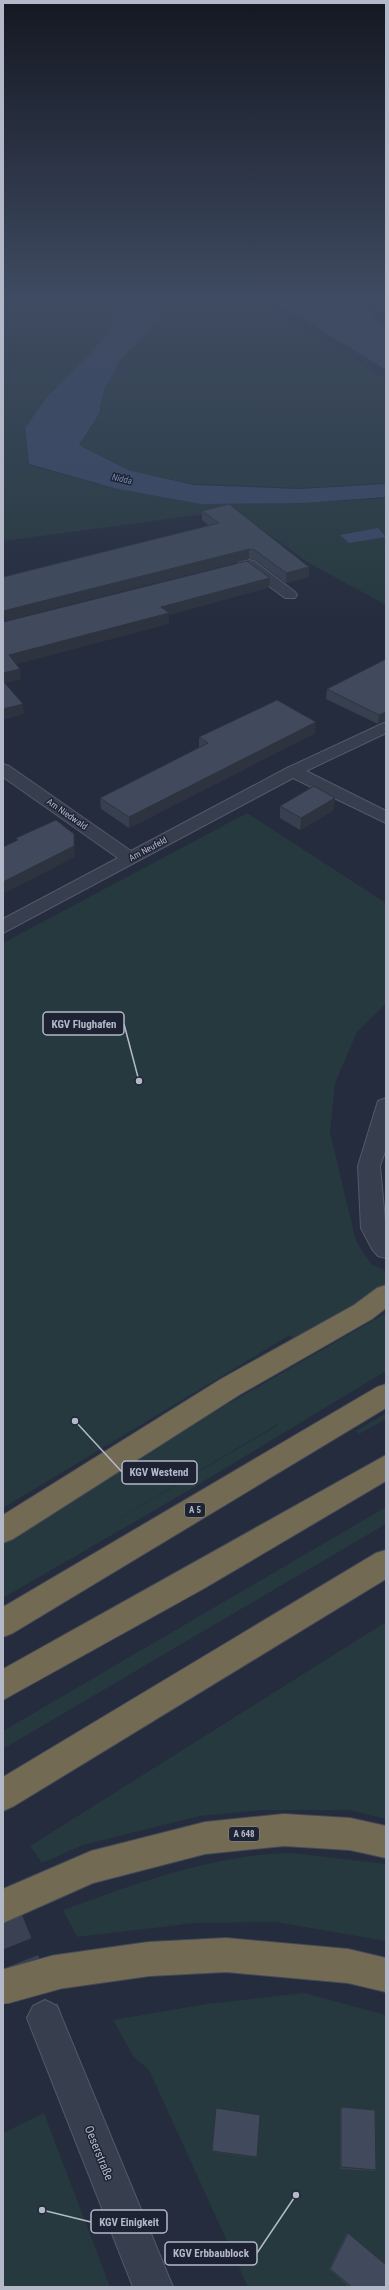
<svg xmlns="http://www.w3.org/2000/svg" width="389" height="2290" viewBox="0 0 389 2290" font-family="'Roboto Condensed',sans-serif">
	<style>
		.green { fill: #26393e; fill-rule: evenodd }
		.water { fill: #394867 }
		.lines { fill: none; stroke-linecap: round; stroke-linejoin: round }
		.minor-tunnel { stroke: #394152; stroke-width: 34; stroke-dasharray: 34 18; stroke-linecap: butt }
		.minor-casing { stroke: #535968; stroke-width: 2 }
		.highway-casing { stroke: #434958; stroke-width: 2 }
		.minor { fill: #373e4d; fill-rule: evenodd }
		.highway { fill: #736a54; fill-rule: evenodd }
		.highway-bridge-casing { stroke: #434958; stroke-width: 36; stroke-linecap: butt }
		.highway-bridge { stroke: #736a54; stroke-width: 34 }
		.wall { fill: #37404f }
		.shaded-wall { fill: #2d3440 }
		.building { fill: #404a5c; stroke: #2d3440 }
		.labels { text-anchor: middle; stroke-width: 3; stroke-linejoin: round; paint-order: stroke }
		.far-water-label { font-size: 9px; font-style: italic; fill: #7b8db1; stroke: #1d2332 }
		.far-street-label { font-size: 9px; fill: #b3b9c8; stroke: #1d2332 }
		.shield { fill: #1d2332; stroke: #868c9b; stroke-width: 1 }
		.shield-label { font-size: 9px; font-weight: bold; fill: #b3b9c8 }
		.near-street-label { font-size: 12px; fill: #b3b9c8; stroke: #1d2332 }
		.leader { fill: none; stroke: #b3b9c8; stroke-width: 1.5 }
		.callout-dot { fill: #b3b9c8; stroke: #1d2332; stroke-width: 1.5 }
		.callout { fill: #1d2332; stroke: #b3b9c8; stroke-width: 1.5 }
		.callout-label { font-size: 11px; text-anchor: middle; font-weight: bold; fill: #b3b9c8 }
	</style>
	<rect width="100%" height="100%" fill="#242c3d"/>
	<!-- green -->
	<g class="green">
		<path d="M 3,302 L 123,302 L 127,304 L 114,320 L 100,343 L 45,399 L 24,429 L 28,465 L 118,489 L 202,504 L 303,503 L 386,498 L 386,605 L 307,562 L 235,510 L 3,541 Z"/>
		<path d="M 177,302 L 258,302 L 386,380 L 386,483 L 300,488 L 194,484 L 129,470 L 79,445 L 100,414 L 104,390 L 121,359 Z"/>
		<path d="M 358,302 L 386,302 L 386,317 L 384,313 Z"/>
		<path d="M 247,813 L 386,903 L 386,1003 L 357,1032 L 335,1083 L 330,1132 L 356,1241 L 371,1264 L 386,1271 L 386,1285 L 328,1320 L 308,1333 L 294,1339 L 290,1335 L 3,1508 L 3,943 Z"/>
		<path d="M 386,1313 L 386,1371 L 186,1492 L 3,1598 L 3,1545 L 207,1416 ZM 278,1424 L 278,1425 L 49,1560 Z"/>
		<path d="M 386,1413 L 386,1419 L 359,1434 L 356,1431 Z"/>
		<path d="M 386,1507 L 386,1524 L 3,1749 L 3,1731 Z"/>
		<path d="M 386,1622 L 386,1819 L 349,1810 L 263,1810 L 200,1816 L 83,1845 L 42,1863 L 30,1846 Z"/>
		<path d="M 293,1853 L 386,1864 L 386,1941 L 275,1922 L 195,1923 L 77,1937 L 63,1910 C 137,1883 214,1854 293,1853 Z"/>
		<path d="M 304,1993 L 386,2015 L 386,2287 L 248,2287 L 149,2070 L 133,2056 L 113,2020 L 206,2004 Z"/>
		<path d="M 44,2113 L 110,2287 L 3,2287 L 3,2133 Z"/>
	</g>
	<!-- water -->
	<g class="water">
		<path d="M 123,302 L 177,302 L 121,359 L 104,390 L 99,414 L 79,445 L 128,470 L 194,485 L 299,489 L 386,484 L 386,497 L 303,503 L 201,504 L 118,489 L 29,464 L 25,428 L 46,398 L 100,343 L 114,320 L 127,305 Z"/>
		<path d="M 276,302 L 349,303 L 370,311 L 386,329 L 386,370 Z"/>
		<path d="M 378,528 L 386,537 L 349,543 L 340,535 Z"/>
	</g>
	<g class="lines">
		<!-- minor-tunnel -->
		<path class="minor-tunnel" d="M 3,1913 L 45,2018"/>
		<defs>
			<g id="minor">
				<path d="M 249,560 L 254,561 L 295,592 L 297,595 L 295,598 L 285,598 L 246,569 L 239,568 L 237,565 L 239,562 Z"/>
				<path d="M 386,722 L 386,733 L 306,771 L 386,811 L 386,823 L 293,778 L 3,933 L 3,919 L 118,858 L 3,777 L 3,764 L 9,766 L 131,851 L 287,768 Z"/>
				<path d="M 386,1098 L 386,1149 L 380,1166 L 386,1231 L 386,1258 L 378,1256 L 372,1249 L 361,1228 L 358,1166 L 378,1101 Z"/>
				<path d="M 45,2000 L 57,2006 L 173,2287 L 133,2287 L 27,2018 L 33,2006 Z"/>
			</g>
			<g id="highway">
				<path d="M 386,1285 L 386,1308 L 372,1319 L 239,1395 L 13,1539 L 3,1543 L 3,1515 L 221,1379 L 354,1305 L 377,1288 Z"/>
				<path d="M 386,1384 L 386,1408 L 13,1633 L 3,1637 L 3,1607 L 377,1387 Z"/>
				<path d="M 386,1455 L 386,1481 L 203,1589 L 3,1700 L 3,1669 Z"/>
				<path d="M 386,1550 L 386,1579 L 14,1806 L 3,1811 L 3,1777 L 376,1553 Z"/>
				<path d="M 284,1814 L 350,1818 L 386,1826 L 386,1858 L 350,1850 L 284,1846 L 205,1854 L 93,1883 L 3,1923 L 3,1889 L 91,1851 L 205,1822 Z"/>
				<path d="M 226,1938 L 348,1949 L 386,1958 L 386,1992 L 348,1983 L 226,1972 L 149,1976 L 137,1971 L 132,1959 L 137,1947 L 149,1942 Z"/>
			</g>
		</defs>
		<!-- minor casing -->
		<use href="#minor" class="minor-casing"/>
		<!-- highway casing -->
		<use href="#highway" class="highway-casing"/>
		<!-- minor -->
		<use href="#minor" class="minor"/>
		<!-- highway -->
		<use href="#highway" class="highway"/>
		<defs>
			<path id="highway-bridge" d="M 3,1987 L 57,1972 L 149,1959"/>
		</defs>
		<!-- highway-bridge casing -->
		<use href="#highway-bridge" class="highway-bridge-casing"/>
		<!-- highway-bridge -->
		<use href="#highway-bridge" class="highway-bridge"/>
	</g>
	<!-- wall -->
	<g class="wall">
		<path d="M 202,511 L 309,567 L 309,577 L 286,583 L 255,560 L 249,559 L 3,621 L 3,577 L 209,526 L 202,520 Z"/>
		<path d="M 386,659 L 386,721 L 378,724 L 326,699 L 327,689 Z"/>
		<path d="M 315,733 L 129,828 L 101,809 L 100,798 L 199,748 L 199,737 Z"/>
		<path d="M 280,806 L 334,810 L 300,830 L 280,818 Z"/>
		<path d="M 341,2107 L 376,2170 L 374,2171 L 340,2169 L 340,2109 Z"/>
		<path d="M 216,2108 L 257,2157 L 257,2158 L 212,2152 Z"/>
		<path d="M 348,2233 L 386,2287 L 349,2287 L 329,2269 L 346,2234 Z"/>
	</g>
	<!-- shaded-wall -->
	<g class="shaded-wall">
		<path d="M 249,549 L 249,559 L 3,621 L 3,611 Z"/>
		<path d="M 309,567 L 309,577 L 286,583 L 286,573 Z"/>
		<path d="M 270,578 L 269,588 L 169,615 L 169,624 L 10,666 L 9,655 L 161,607 Z"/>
		<path d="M 20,669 L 21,679 L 3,684 L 3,673 Z"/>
		<path d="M 23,704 L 24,714 L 3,720 L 3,709 Z"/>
		<path d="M 386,712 L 386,721 L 378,724 L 379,715 Z"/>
		<path d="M 316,722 L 315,733 L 129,828 L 129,817 Z"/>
		<path d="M 335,798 L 334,810 L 300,830 L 301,818 Z"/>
		<path d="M 74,834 L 75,857 L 3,894 L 3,882 Z"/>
	</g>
	<!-- building -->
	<g class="building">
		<path d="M 229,504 L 309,567 L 286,573 L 255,550 L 249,549 L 3,611 L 3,577 L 219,523 L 202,511 Z"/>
		<path d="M 247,561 L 270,578 L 161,607 L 169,613 L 9,655 L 20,669 L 3,673 L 3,622 Z"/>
		<path d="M 386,659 L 386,712 L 379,715 L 327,689 Z"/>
		<path d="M 3,681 L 23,704 L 3,709 Z"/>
		<path d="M 277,700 L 316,722 L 129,817 L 100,798 L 208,743 L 199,737 Z"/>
		<path d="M 314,786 L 335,798 L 301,818 L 280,806 Z"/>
		<path d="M 56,820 L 74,834 L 74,846 L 3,882 L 3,847 L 18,840 L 16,838 Z"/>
		<path d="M 341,2107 L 375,2110 L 376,2170 L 341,2167 Z"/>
		<path d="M 216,2108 L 260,2115 L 257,2157 L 212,2151 Z"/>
		<path d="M 348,2233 L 386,2265 L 386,2287 L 352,2287 L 330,2269 Z"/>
	</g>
	<!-- sky -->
	<linearGradient id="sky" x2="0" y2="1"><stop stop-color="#141822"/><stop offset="0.48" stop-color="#3f4b62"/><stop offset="1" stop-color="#3f4b62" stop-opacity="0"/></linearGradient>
	<rect width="389" height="623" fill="url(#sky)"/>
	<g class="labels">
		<!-- far-water labels -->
		<g class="far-water-label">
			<text transform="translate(122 479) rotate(12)" y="3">Nidda</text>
		</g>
		<!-- far-street labels -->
		<g class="far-street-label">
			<text transform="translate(67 814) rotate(35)" y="3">Am Niedwald</text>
			<text transform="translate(148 849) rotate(-28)" y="3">Am Neufeld</text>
		</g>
		<!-- shield labels -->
		<g class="shield">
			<rect x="185" y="1503" width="20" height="14" rx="3"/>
			<rect x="229" y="1827" width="30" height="14" rx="3"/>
		</g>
		<g class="shield-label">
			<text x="195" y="1513">A 5</text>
			<text x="244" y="1837">A 648</text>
		</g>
		<!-- near-street labels -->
		<g class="near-street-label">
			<text transform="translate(99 2153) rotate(68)" y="4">Oeserstraße</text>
		</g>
	</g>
	<!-- callouts -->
	<path class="leader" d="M139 1081L124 1024M75 1421L122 1472M42 2210L91 2222M296 2195L257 2253"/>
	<g class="callout-dot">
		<circle cx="139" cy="1081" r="4"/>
		<circle cx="75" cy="1421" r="4"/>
		<circle cx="42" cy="2210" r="4"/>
		<circle cx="296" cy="2195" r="4"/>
	</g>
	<g class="callout">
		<rect x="43" y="1012" width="81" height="23" rx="4"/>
		<rect x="122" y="1461" width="75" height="23" rx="4"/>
		<rect x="91" y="2210" width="76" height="23" rx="4"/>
		<rect x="165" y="2242" width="92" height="23" rx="4"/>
	</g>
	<g class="callout-label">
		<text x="84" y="1028">KGV Flughafen</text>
		<text x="159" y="1476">KGV Westend</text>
		<text x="129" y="2226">KGV Einigkeit</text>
		<text x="211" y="2257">KGV Erbbaublock</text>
	</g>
	<!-- border -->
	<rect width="389" height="2290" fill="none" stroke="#b3b9c8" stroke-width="8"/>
</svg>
